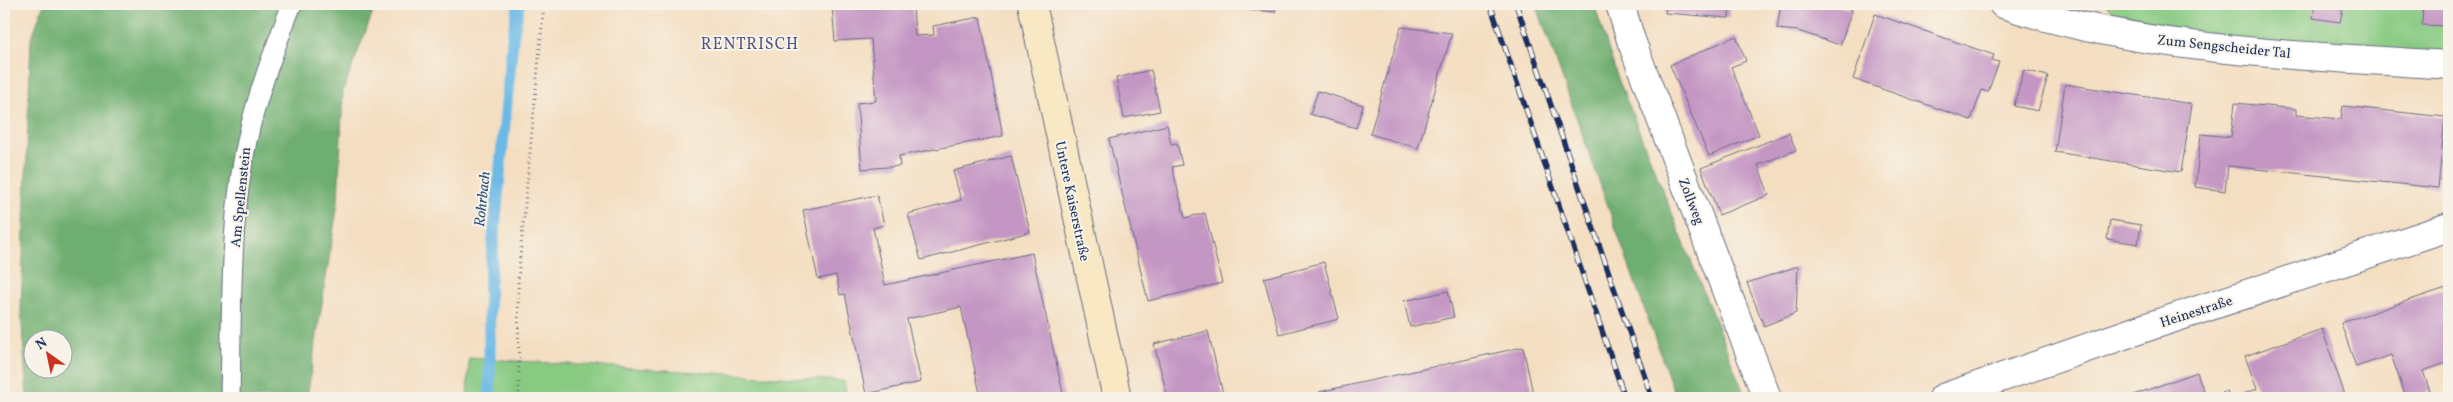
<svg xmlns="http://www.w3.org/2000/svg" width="2453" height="402" viewBox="0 0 2453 402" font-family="Vollkorn,serif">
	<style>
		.green { fill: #88ca82; stroke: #527c70 }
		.forest { fill: #6eae70; stroke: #446e67; fill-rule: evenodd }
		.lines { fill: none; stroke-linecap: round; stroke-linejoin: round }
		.stream { stroke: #6abae5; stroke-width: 12 }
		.building { fill: #c496c4 }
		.service-casing { stroke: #676c81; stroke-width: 21 }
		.minor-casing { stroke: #676c81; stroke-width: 30 }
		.secondary-casing { stroke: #676c81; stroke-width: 30 }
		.path { stroke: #676c81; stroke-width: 3; stroke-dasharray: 1 4; stroke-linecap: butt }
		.service { stroke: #fff; stroke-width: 19 }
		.minor { stroke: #fff; stroke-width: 28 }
		.secondary { stroke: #f8e8c3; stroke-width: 28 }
		.rail-casing { stroke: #1b2f5e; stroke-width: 5.5 }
		.rail { stroke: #f7f3e8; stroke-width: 4; stroke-dasharray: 11; stroke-linecap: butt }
		.labels { text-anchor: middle; stroke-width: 4; stroke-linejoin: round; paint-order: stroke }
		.street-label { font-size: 14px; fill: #1b2f5e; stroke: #f7f3e8 }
		.water-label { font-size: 15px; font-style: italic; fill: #2f5280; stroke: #f7f3e8 }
		.quarter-label { font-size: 16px; letter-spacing: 1px; fill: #565382; stroke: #f7f3e8 }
	</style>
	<rect width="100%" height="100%" fill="#f7f3e8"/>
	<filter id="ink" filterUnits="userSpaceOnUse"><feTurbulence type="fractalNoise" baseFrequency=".02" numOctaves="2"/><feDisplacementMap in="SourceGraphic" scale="10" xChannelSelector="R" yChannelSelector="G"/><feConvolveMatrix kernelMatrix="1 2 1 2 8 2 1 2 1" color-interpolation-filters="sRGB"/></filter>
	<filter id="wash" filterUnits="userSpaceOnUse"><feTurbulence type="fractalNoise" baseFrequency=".0096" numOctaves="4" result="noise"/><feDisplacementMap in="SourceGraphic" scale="20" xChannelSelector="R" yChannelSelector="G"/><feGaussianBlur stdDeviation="1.12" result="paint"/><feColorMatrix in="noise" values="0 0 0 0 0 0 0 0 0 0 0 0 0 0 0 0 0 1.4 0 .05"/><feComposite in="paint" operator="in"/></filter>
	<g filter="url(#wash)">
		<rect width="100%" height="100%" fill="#f4dec1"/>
		<!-- green -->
		<g class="green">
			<path d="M 2104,4 L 2449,4 L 2449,77 L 2150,47 Z"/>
			<path d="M 469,358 L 844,381 L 847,398 L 467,398 Z"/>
		</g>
		<!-- forest -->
		<g class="forest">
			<path d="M 44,4 L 376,4 L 343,91 L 338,202 L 307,398 L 27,398 L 21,310 L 31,39 ZM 32,340 L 62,340 L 62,370 L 32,370 Z"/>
			<path d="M 1536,4 L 1594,4 L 1617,76 L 1746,398 L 1676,398 Z"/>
		</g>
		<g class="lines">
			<!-- stream -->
			<path class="stream" d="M 490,398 L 489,286 L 513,35 L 519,4"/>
		</g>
		<g id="blocks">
			<!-- building -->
			<g class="building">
				<path d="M 847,4 L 913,4 L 915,36 L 934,35 L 933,26 L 980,17 L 1003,136 L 899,156 L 900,166 L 862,169 L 857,103 L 876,101 L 871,39 L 835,41 L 832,6 Z"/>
				<path d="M 1182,4 L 1276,4 L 1275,12 Z"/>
				<path d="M 1666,4 L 1730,4 L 1729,18 L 1665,13 Z"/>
				<path d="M 1781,4 L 1834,4 L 1852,10 L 1840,45 L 1798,31 L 1777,29 Z"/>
				<path d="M 2315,4 L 2344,4 L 2340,22 L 2313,18 Z"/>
				<path d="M 2423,4 L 2449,4 L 2449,26 L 2422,25 Z"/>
				<path d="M 1875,14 L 1994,55 L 1992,60 L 1999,62 L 1988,92 L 1982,90 L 1971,120 L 1853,79 Z"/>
				<path d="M 1401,27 L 1452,33 L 1418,148 L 1370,134 Z"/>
				<path d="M 1736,36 L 1746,61 L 1731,67 L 1759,135 L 1709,156 L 1670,65 Z"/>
				<path d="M 1151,70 L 1160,111 L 1124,118 L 1116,78 Z"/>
				<path d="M 2024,70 L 2048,76 L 2038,111 L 2014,106 Z"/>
				<path d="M 2065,84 L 2192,104 L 2181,172 L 2055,152 Z"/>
				<path d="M 1318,91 L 1363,105 L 1356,128 L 1310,114 Z"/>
				<path d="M 2235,103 L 2296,109 L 2296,115 L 2341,119 L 2343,106 L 2445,117 L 2438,188 L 2228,166 L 2225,191 L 2195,187 L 2201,134 L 2231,137 Z"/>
				<path d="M 1167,125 L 1171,144 L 1177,143 L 1182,165 L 1172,167 L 1185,218 L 1205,213 L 1222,283 L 1148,301 L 1109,139 Z"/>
				<path d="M 1789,133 L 1796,150 L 1758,165 L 1769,195 L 1719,215 L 1701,168 Z"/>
				<path d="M 1011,156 L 1030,232 L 921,260 L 908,214 L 961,200 L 953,171 Z"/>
				<path d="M 877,195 L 884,225 L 873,228 L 885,285 L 1032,253 L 1064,398 L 981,398 L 961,307 L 907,319 L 921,382 L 866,394 L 845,294 L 840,295 L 836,275 L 818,279 L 803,210 Z"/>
				<path d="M 2110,220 L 2141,225 L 2138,244 L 2107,239 Z"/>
				<path d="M 1324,262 L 1339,319 L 1279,334 L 1264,278 Z"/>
				<path d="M 1798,266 L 1796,313 L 1764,326 L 1747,283 Z"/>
				<path d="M 2449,287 L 2449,362 L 2423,371 L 2430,391 L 2406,398 L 2391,355 L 2356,367 L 2341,323 Z"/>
				<path d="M 1448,291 L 1454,317 L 1410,327 L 1404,301 Z"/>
				<path d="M 2322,329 L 2346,398 L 2232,398 L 2257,389 L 2245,356 Z"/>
				<path d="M 1208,331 L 1224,398 L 1168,398 L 1154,344 Z"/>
				<path d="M 1523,347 L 1534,398 L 1321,398 L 1319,392 Z"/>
				<path d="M 2197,372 L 2206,398 L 2125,398 Z"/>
				<path d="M 2227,391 L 2230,398 L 2206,398 Z"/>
			</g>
		</g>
	</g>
	<g filter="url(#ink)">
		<use href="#blocks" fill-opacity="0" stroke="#676c81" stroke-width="1"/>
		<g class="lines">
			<defs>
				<path id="service" d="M 230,398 C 232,313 229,225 247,141 C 257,94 275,48 292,4"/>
				<g id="minor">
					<path d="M 1620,4 L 1631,40 L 1767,398"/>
					<path d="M 2003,4 C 2146,52 2300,55 2449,65"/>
					<path d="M 1943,398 L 2138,330 L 2449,227"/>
				</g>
				<path id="secondary" d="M 1032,4 L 1117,398"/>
			</defs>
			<!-- service casing -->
			<use href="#service" class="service-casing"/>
			<!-- minor casing -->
			<use href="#minor" class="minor-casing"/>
			<!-- secondary casing -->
			<use href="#secondary" class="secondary-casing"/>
			<!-- path -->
			<path class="path" d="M 519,398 L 518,279 L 544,4"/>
			<!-- service -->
			<use href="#service" class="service"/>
			<!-- minor -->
			<use href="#minor" class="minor"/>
			<!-- secondary -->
			<use href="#secondary" class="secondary"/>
			<defs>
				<g id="rail">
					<path d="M 1490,4 L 1625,398"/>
					<path d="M 1516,4 L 1652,398"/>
				</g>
			</defs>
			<!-- rail casing -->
			<use href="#rail" class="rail-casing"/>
			<!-- rail -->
			<use href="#rail" class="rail"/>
		</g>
	</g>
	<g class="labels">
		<!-- street labels -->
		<g class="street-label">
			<text transform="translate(2224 46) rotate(6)" y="5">Zum Sengscheider Tal</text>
			<text transform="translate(240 197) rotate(-84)" y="5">Am Spellenstein</text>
			<text transform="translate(1073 201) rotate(78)" y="5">Untere Kaiserstraße</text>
			<text transform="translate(1692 201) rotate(69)" y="5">Zollweg</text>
			<text transform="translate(2196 311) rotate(-18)" y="5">Heinestraße</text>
		</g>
		<!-- water labels -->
		<g class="water-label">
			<text transform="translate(482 199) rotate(-84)" y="5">Rohrbach</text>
		</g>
		<!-- quarter labels -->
		<g class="quarter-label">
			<text x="750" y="49">RENTRISCH</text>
		</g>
	</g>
	<!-- margin -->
	<rect width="2453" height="402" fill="none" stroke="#f7f3e8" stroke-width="20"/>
	<!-- north arrow -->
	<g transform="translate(48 354) rotate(327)"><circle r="24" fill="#f7f3e8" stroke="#9fa5b1"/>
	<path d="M0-4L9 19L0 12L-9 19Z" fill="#c8321e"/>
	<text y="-8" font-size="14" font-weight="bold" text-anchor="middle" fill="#1b2f5e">N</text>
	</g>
</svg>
